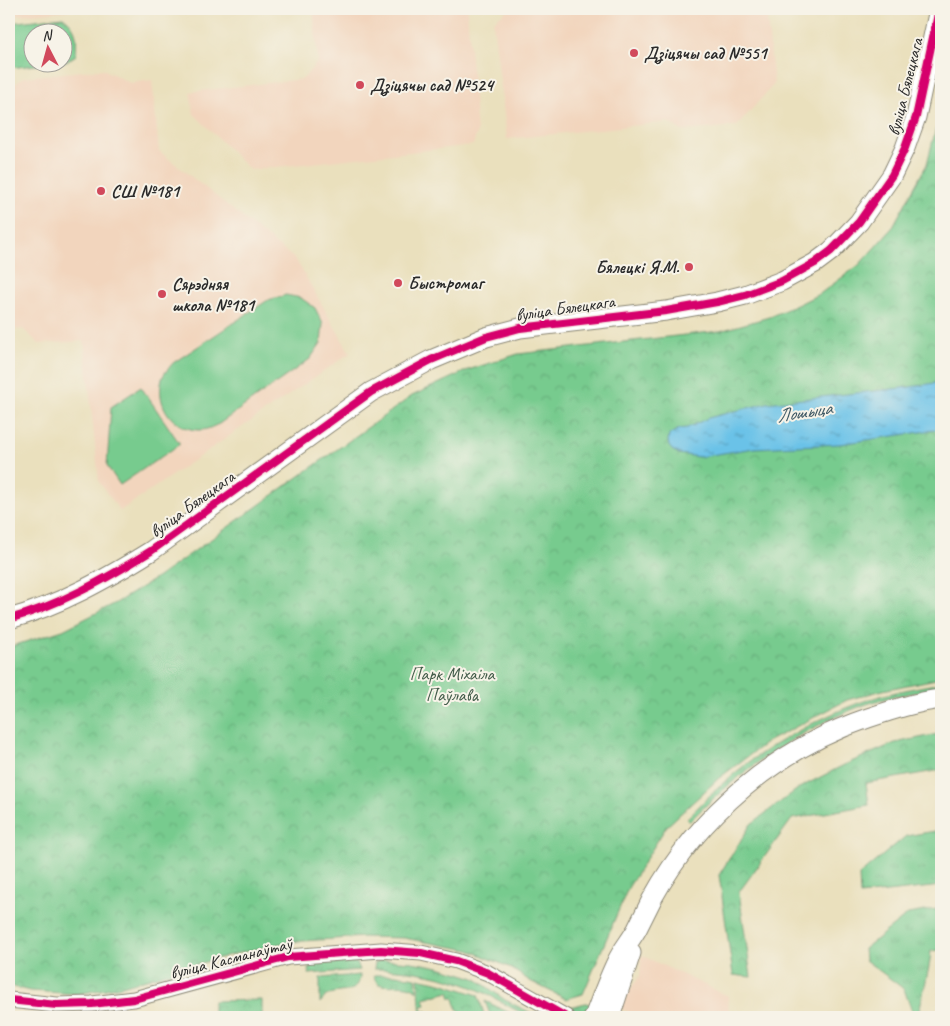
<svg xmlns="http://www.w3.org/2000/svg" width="950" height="1026" viewBox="0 0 950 1026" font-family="Caveat,sans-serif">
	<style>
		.built { fill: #f2d5bd }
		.grass { fill: url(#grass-tufts); stroke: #517b5c }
		.park { fill: url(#park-crowns); stroke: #517b5c }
		.pitch { fill: #77cb8e; stroke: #517b5c }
		.water { fill: url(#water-ripples); stroke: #4a768a }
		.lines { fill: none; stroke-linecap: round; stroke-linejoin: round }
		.minor-casing { stroke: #8a8674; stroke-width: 17 }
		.tertiary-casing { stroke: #8a8674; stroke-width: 21 }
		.minor { stroke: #fff; stroke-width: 15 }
		.tertiary { stroke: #fff; stroke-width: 19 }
		.cycleway-casing { stroke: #f7f3e8; stroke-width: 11 }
		.cycleway { stroke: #d6006c; stroke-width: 8 }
		.poi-dot { fill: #d1495b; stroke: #f7f3e8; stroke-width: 2 }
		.labels { text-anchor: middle; stroke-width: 4; stroke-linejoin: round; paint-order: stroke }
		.poi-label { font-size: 18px; font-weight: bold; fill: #2b2b2b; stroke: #f7f3e8; text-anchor: start }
		.street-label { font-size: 18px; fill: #2b2b2b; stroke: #f7f3e8 }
		.park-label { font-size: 18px; fill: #425b49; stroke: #f7f3e8 }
		.water-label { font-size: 19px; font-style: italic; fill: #3e5864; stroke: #f7f3e8 }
	</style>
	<defs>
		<pattern id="grass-tufts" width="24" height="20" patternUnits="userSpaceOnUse" patternTransform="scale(1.25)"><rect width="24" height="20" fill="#77cb8e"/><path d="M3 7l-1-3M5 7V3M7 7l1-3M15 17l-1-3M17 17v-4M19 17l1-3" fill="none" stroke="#67ae7b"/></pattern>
		<pattern id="park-crowns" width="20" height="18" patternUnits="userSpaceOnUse" patternTransform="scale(1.25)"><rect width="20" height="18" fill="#77cb8e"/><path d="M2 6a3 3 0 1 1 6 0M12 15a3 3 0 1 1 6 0" fill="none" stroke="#67ae7b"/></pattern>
		<pattern id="water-ripples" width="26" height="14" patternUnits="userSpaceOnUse" patternTransform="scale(1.25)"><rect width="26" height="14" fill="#6ac2e8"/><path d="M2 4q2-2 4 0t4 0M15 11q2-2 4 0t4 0" fill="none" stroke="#579ebc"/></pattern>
	</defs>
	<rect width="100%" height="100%" fill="#f7f3e8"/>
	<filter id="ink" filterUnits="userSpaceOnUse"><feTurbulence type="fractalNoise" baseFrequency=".02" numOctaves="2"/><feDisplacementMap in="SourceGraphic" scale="10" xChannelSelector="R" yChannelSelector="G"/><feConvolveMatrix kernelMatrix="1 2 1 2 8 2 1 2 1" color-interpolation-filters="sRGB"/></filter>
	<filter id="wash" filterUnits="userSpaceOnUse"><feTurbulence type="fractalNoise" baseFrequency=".0096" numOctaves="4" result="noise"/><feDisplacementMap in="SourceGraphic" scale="20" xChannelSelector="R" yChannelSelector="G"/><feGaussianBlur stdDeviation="1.12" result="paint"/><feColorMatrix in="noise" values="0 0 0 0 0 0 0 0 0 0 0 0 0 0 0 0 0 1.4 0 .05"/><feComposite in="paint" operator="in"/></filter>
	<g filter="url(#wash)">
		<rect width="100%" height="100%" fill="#eae0bd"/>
		<!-- built -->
		<g class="built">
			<path d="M 9,9 L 85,9 L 9,16 Z"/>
			<path d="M 313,9 L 467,9 L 477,133 L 473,145 L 250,170 L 194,114 L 190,92 L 303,79 L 318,61 Z"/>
			<path d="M 508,9 L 766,9 L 774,84 L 737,126 L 682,131 L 668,122 L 507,139 L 493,22 Z"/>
			<path d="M 103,69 L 130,83 L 152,80 L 159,151 L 296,260 L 350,353 L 120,511 L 99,482 L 84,341 L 39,344 L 23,329 L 9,330 L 9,89 L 24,77 Z"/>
			<path d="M 641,955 L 728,996 L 729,1017 L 632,1017 L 633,1013 L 620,1009 L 623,999 L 640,976 Z"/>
		</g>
		<!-- grass -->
		<g class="grass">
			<path d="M 941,683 L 941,688 C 913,693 883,697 856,708 C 792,734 737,773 689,822 L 686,819 C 705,800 724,781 745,765 C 777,741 819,718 856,704 C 883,694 912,688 941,683 Z"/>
			<path d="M 941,830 L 941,886 L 860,895 L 859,875 L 906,836 Z"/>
			<path d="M 937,909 L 941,950 L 931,951 C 929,974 922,995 918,1017 L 914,1017 L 904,989 L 865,960 L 864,949 L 908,914 Z"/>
			<path d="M 382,960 L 412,962 L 439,967 L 475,978 L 505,1000 L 539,1017 C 521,1017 499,999 483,992 C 449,976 411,969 374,969 L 375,963 Z"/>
			<path d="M 349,961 L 357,963 L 360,970 L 309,974 L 309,967 L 311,964 Z"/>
			<path d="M 360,975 C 359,997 339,988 326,996 C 324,998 322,1001 320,1003 L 320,978 Z"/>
			<path d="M 374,975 L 396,975 L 416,978 L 417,991 C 405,978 376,995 374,975 Z"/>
			<path d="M 586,1003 L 592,1005 C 585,1012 577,1015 567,1011 L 569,1007 Z"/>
		</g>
		<!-- park -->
		<g class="park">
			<path d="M 936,128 L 941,128 L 941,678 L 883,690 L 847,700 L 767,742 L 719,778 L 666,827 L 646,859 L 628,888 L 583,994 L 566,999 L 530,981 L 509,967 L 469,950 L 404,938 L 364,937 L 287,942 L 226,956 L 122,986 L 78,994 L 30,991 L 9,986 L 9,647 L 63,630 L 116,603 L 158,577 L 412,396 L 468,370 L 518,354 L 720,331 L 769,317 L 799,304 L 821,293 L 859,265 L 892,228 L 927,164 Z"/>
			<path d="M 938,734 L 941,770 L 866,783 L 869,805 L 792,819 L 739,892 L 751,977 L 733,975 L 719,875 L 751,824 L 799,788 L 844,765 L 895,743 Z"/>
			<path d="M 418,978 L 441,983 L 478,995 L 485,1017 L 459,1017 L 462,1012 L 457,1009 L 454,998 L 451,998 L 449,992 L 424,998 L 426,1005 L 422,1006 L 423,1012 L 427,1011 L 429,1017 L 421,1017 Z"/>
			<path d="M 262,1000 L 262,1017 L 213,1017 L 213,1001 Z"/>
			<path d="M 485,1001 L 518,1017 L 491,1017 Z"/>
		</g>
		<!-- pitch -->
		<g class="pitch">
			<path d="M 63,17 C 78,28 77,38 76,55 L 67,61 L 63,62 L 62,32 L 32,32 L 32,62 L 54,63 L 9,68 L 9,23 Z"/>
			<path d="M 286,295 L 301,298 L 315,308 L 323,324 L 321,343 L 310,359 L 219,424 C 214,426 207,430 201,430 C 174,431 155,406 162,379 C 163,374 169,368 173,363 L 268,300 Z"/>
			<path d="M 141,387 L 180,444 L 120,485 L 107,466 L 111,407 Z"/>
		</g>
		<!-- water -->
		<path class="water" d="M 941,382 L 941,429 L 840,444 L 754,448 L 699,457 L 679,454 L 672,450 L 669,446 L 668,441 L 669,435 L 679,429 L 687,428 L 708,418 L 767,403 L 910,387 Z"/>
	</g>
	<g filter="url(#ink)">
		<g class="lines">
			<defs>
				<path id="minor" d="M 9,1000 L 57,1005 L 92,1004 L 134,999 L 288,957 L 381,950 L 421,953 L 456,961 L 488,973 L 566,1017"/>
				<g id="tertiary">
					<path d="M 9,619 C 60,605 106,579 151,551 L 371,392 L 431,360 L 486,337 L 520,328 L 666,311 L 717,302 L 745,295 L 782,281 L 815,263 L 831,251 L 859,222 L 892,175 L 905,148 L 916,117 L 939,9"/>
					<path d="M 594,1017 C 601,999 608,979 617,961 C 622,950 631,940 637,929 C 642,919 647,909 652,899 C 699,814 776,749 868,718 C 892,710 916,702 941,699"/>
					<path d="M 610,1017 L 631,953"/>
				</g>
			</defs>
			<!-- minor casing -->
			<use href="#minor" class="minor-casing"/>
			<!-- tertiary casing -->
			<use href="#tertiary" class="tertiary-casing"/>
			<!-- minor -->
			<use href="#minor" class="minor"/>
			<!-- tertiary -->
			<use href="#tertiary" class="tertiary"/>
			<defs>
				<g id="cycleway">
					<path d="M 9,619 C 60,605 106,579 151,551 L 371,392 L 431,360 L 486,337 L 520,328 L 666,311 L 717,302 L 745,295 L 782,281 L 815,263 L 831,251 L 859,222 L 892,175 L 905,148 L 916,117 L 939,9"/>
					<path d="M 9,1000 L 57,1005 L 92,1004 L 134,999 L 288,957 L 381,950 L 421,953 L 456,961 L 488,973 L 566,1017"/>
				</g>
			</defs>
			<!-- cycleway casing -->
			<use href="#cycleway" class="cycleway-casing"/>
			<!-- cycleway -->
			<use href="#cycleway" class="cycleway"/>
		</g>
	</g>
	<!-- markers -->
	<g class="poi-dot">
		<circle cx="634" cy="53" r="5"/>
		<circle cx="360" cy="85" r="5"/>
		<circle cx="101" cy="191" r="5"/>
		<circle cx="689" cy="267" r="5"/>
		<circle cx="398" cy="283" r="5"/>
		<circle cx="162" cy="294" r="5"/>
	</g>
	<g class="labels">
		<!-- poi labels -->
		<g class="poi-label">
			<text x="644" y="59">Дзіцячы сад №551</text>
			<text x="370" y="91">Дзіцячы сад №524</text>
			<text x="111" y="197">СШ №181</text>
			<text x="679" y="273" text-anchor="end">Бялецкі Я.М.</text>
			<text x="408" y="289">Быстромаг</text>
			<text x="172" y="290">Сярэдняя<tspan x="172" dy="21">школа №181</tspan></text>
		</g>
		<!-- street labels -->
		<g class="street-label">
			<text transform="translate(905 87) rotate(-76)" y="6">вуліца Бялецкага</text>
			<text transform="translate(565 308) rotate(-8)" y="6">вуліца Бялецкага</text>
			<text transform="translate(192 504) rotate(-36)" y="6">вуліца Бялецкага</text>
			<text transform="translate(231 958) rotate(-14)" y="6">вуліца Касманаўтаў</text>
		</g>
		<!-- park labels -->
		<g class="park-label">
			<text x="452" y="680">Парк Міхаіла<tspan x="452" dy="21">Паўлава</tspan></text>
		</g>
		<!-- water labels -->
		<g class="water-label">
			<text transform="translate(804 411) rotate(-9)" y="7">Лошыца</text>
		</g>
	</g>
	<!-- margin -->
	<rect width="950" height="1026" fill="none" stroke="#f7f3e8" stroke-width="30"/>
	<!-- north arrow -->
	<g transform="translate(48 48) rotate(354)"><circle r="24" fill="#f7f3e8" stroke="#a5a39c"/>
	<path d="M0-4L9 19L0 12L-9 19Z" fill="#d1495b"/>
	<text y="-8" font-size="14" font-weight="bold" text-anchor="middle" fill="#2b2b2b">N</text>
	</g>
</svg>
